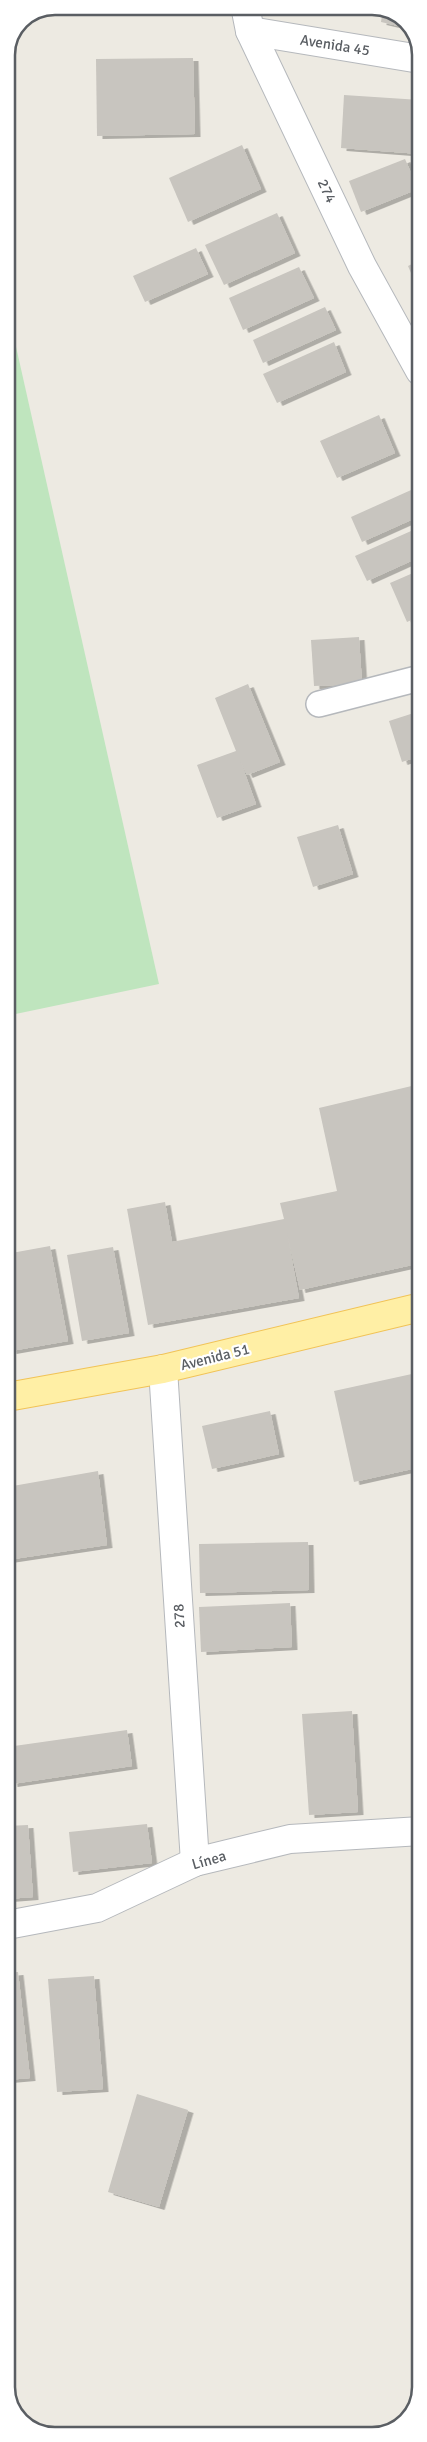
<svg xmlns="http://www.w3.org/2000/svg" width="427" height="2442" viewBox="0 0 427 2442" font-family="Signika,sans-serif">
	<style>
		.green { fill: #bfe5be }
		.building { fill: #c8c5bf; filter: url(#shadow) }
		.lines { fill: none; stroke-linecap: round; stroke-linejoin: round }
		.service-casing { stroke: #b5b8bc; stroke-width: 28 }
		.minor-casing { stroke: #b5b8bc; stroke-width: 30 }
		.tertiary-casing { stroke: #b5b8bc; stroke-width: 30 }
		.primary-casing { stroke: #f1c357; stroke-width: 30 }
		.service { stroke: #fff; stroke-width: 25 }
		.minor { stroke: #fff; stroke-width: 28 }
		.tertiary { stroke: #fff; stroke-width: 28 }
		.primary { stroke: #ffefa5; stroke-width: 28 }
		.labels { text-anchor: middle; stroke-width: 4.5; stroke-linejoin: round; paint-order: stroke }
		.street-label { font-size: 15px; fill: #5a5e63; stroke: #fff }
		.rim { fill: none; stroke: #5a5e63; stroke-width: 2.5 }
	</style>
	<defs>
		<filter id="shadow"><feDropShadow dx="5.5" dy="3" stdDeviation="0" flood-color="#0004"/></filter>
	</defs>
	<rect width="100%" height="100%" fill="#edeae2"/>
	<!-- green -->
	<path class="green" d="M 6,302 L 159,984 L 6,1016 Z"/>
	<!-- building -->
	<g class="building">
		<path d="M 383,9 L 406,20 L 411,29 L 381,22 Z"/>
		<path d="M 193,58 L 195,134 L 97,136 L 96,59 Z"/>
		<path d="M 344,95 L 420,100 L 420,154 L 341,148 Z"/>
		<path d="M 242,145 L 261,189 L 188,222 L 169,178 Z"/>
		<path d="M 405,159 L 418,189 L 361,212 L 349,181 Z"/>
		<path d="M 277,213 L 295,253 L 224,285 L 205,245 Z"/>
		<path d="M 196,248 L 208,274 L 145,302 L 133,276 Z"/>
		<path d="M 420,260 L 420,294 L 408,266 Z"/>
		<path d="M 299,267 L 314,298 L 243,330 L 229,298 Z"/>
		<path d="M 325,307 L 336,330 L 263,363 L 253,340 Z"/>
		<path d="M 334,342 L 346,372 L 277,403 L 263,374 Z"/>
		<path d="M 379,415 L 395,453 L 337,478 L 320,441 Z"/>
		<path d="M 420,486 L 420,516 L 362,542 L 351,517 Z"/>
		<path d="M 420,527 L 420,557 L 367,581 L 355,556 Z"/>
		<path d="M 420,570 L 420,616 L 407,622 L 390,583 Z"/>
		<path d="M 359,637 L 362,684 L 314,686 L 311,640 Z"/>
		<path d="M 248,684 L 280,762 L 247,775 L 240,760 L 256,804 L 217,818 L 197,765 L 236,751 L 215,698 Z"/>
		<path d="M 420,711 L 420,756 L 402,762 L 389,721 Z"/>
		<path d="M 338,825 L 353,874 L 313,887 L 297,837 Z"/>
		<path d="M 420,1084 L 421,1263 L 300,1290 L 287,1233 L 299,1298 L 148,1325 L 127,1209 L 165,1202 L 172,1242 L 284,1219 L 280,1203 L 337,1191 L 319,1108 Z"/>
		<path d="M 50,1246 L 68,1341 L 11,1351 L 7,1325 L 6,1254 Z"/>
		<path d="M 113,1247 L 129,1333 L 82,1341 L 67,1255 Z"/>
		<path d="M 421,1372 L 421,1467 L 354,1482 L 334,1391 Z"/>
		<path d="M 270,1411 L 279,1454 L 212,1469 L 202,1426 Z"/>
		<path d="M 98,1471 L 107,1545 L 7,1560 L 7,1487 Z"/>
		<path d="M 308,1542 L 309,1590 L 200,1593 L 199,1544 Z"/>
		<path d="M 290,1603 L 292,1647 L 201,1652 L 199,1607 Z"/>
		<path d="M 352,1711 L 358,1812 L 309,1815 L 302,1714 Z"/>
		<path d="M 127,1730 L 132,1766 L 12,1784 L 7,1747 Z"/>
		<path d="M 413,1738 L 421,1738 L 421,1791 L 414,1791 Z"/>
		<path d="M 147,1824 L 152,1863 L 73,1872 L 69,1832 Z"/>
		<path d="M 28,1825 L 33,1897 L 7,1899 L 7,1826 Z"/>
		<path d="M 18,1972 L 30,2078 L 7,2080 L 7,1973 Z"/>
		<path d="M 94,1976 L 103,2089 L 57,2092 L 48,1979 Z"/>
		<path d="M 137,2094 L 188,2110 L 159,2207 L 108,2192 Z"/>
	</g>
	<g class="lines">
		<defs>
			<path id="service" d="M 319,704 L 420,678"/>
			<g id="minor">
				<path d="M 250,31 L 420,59"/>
				<path d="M 163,1369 L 195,1862"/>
				<path d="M 7,1925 L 97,1908 L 195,1862 L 290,1839 L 421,1831"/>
			</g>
			<path id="tertiary" d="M 245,6 L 250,31 L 362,266 L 420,371"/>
			<path id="primary" d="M 7,1397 L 163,1369 L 421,1307"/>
		</defs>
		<!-- service casing -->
		<use href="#service" class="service-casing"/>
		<!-- minor casing -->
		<use href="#minor" class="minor-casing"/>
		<!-- tertiary casing -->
		<use href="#tertiary" class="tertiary-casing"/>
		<!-- primary casing -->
		<use href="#primary" class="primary-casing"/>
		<!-- service -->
		<use href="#service" class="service"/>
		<!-- minor -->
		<use href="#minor" class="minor"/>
		<!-- tertiary -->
		<use href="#tertiary" class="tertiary"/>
		<!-- primary -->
		<use href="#primary" class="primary"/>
	</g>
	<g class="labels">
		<!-- street labels -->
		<g class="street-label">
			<text transform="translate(335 45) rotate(9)" y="5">Avenida 45</text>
			<text transform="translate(327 191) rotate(65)" y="5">274</text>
			<text transform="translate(215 1357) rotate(-14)" y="5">Avenida 51</text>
			<text transform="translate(179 1616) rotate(-94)" y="5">278</text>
			<text transform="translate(209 1860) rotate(-16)" y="5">Línea</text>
		</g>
	</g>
	<!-- crop -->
	<path d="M0 0H427V2442H0ZM55 15H372A40 40 0 0 1 412 55V2387A40 40 0 0 1 372 2427H55A40 40 0 0 1 15 2387V55A40 40 0 0 1 55 15Z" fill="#fff" fill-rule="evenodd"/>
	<path class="rim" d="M55 15H372A40 40 0 0 1 412 55V2387A40 40 0 0 1 372 2427H55A40 40 0 0 1 15 2387V55A40 40 0 0 1 55 15Z"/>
</svg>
